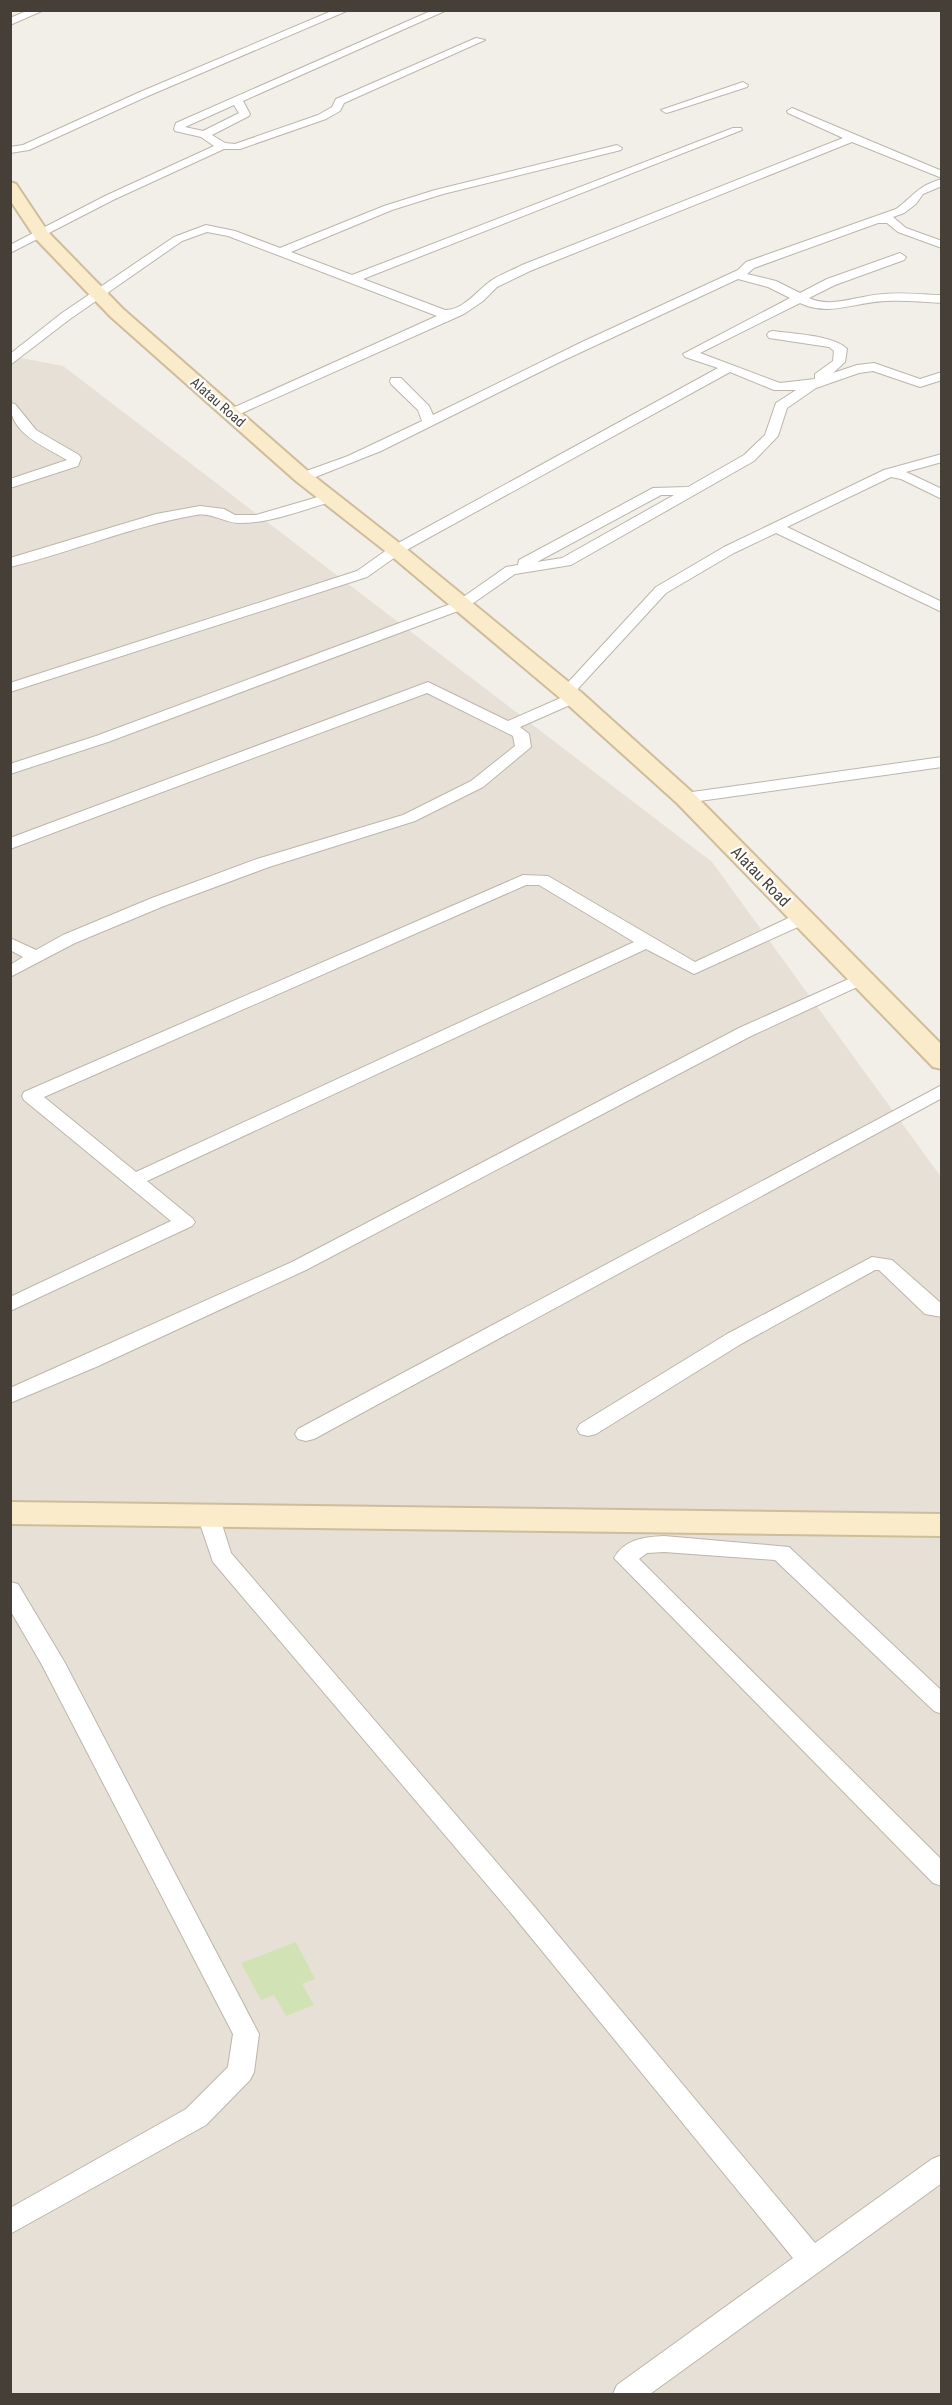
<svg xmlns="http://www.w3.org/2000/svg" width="952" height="2405" viewBox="0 0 952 2405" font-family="'Roboto Condensed',sans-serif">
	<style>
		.residential { fill: #e6e0d6 }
		.green { fill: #d1e3b4 }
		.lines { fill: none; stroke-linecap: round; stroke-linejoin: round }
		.street-casing { stroke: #bdb5ab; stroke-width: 2 }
		.secondary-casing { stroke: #cebd9b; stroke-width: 4 }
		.street { fill: #fff; fill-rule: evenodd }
		.secondary { fill: #faebcb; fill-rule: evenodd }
		.labels { text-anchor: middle; stroke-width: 4.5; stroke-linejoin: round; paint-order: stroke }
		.far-street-label { font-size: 14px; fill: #453f37; stroke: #fff }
		.street-label { font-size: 16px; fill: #453f37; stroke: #fff }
	</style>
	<rect width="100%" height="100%" fill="#f2eee8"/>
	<!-- residential -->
	<path class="residential" d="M 10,356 L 63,366 L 712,862 L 941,1177 L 941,2394 L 11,2394 Z"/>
	<!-- green -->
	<path class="green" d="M 296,1942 L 315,1979 L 302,1984 L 314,2005 L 286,2016 L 274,1995 L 261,2000 L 241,1963 Z"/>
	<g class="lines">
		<defs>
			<g id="street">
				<path d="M 29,10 L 44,10 L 10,25 L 10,18 Z"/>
				<path d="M 334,10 L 349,10 L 148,96 L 29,150 L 10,153 L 10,147 L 23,145 L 140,92 Z"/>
				<path d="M 433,10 L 447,10 L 243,101 L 250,114 L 249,116 L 212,135 L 225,143 L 235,144 L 318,115 L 332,107 L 336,99 L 476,38 L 485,40 L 344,103 L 340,111 L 326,119 L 240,149 L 224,149 L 113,200 L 10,253 L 10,245 L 105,196 L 214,146 L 201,137 L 175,131 L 174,129 L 176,123 ZM 234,105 L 239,113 L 203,131 L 185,127 Z"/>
				<path d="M 743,82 L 748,85 L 747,87 L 670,112 L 666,113 L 661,110 Z"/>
				<path d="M 792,108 L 942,171 L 942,178 L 852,142 L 530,271 L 497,287 L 483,301 L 464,314 L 231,418 L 226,417 L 224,414 L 226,411 L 437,316 L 228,236 L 207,232 L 182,241 L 70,319 L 10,365 L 10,354 L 62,313 L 174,237 L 206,225 L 235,231 L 280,248 L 384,206 L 435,190 L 617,145 L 622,148 L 621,150 L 443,194 L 392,210 L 291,252 L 352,275 L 733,128 L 741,128 L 742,130 L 363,279 L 445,310 C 463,310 475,293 488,283 C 497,275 511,271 522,265 L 843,138 L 788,113 L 787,111 Z"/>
				<path d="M 942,179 L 942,186 L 923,194 L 916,204 L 904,213 L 893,217 L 906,228 L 942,241 L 942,248 L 898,232 L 887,223 L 878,223 L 754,268 L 747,274 L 776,281 L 800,293 L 827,279 L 900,253 L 906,257 L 904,260 L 835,285 L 809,298 C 832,309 859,295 884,294 C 903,292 923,295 942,295 L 942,303 C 923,302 904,300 886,301 C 855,302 829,317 800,303 L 700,353 L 780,383 L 815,379 L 815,374 L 833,361 L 834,351 L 829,347 L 769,338 L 767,335 L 769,332 L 773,331 C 792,334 834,335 847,349 L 845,362 L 833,373 L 857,365 L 874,363 L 920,379 L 942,372 L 942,380 L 920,387 L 873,371 L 859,373 L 816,388 L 787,408 L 778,436 L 754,461 L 571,565 L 515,574 L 466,608 L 108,742 L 10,774 L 10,764 L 96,736 L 456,602 L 506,567 L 518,565 L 519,560 L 653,488 L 688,487 L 744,455 L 765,435 L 776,403 L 796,390 L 774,390 L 730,372 L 401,553 L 367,577 L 10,692 L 10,683 L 357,571 L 391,547 L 718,368 L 685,357 L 683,354 L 790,298 L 768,287 L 738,279 L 560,362 L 381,451 L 308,480 L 298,480 L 296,477 L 298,474 L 348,456 L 422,421 L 418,410 L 391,384 L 390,381 L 391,378 L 401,378 L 429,406 L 433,415 L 582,342 L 738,270 L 746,262 L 896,209 C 915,195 917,186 942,179 ZM 661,495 L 674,495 L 562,558 L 537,562 Z"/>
				<path d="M 10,403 L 15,404 L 36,430 L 79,455 L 81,458 L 78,466 L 10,488 L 10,479 L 67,460 C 44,446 10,434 10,403 Z"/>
				<path d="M 942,454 L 942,462 L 906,472 L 942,489 L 942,499 L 901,479 L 891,477 L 787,527 L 942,602 L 942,612 L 776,533 L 734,553 L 666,593 L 574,693 L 582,698 L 579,701 L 520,727 L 529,734 L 531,747 L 483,787 L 415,821 L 269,867 L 164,906 L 75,943 L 10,977 L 10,965 L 23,957 L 10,950 L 10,938 L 36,950 L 63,935 L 152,898 L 257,859 L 403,815 L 471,781 L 515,746 L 513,736 L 427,693 L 10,849 L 10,838 L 428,682 L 508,721 L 565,696 L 559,692 L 562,689 L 656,587 L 724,547 L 884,470 Z"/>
				<path d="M 328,494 L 333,495 L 335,498 L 333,501 C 303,510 271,523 240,523 C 224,523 212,512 196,515 C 132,526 73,552 10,567 L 10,558 L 156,514 L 200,506 L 224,509 L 235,515 L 256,515 Z"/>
				<path d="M 942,757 L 942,767 L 685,803 L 677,798 L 685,793 Z"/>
				<path d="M 523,875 L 548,876 L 695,962 L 797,914 L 809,914 L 812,918 L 809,922 L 694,974 L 646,949 L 147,1181 L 192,1218 L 195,1222 L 192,1226 L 10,1311 L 10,1297 L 171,1221 L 24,1100 L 22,1096 L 24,1092 ZM 526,885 L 539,885 L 634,942 L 136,1172 L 44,1097 Z"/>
				<path d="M 862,973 L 868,974 L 871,978 L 868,982 L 751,1036 L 306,1270 L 96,1367 L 10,1403 L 10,1388 L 292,1262 L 739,1028 Z"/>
				<path d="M 942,1085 L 942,1098 L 314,1439 L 306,1441 L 298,1439 L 295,1434 L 298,1429 Z"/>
				<path d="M 872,1257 L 892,1260 L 942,1304 L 942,1317 L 925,1314 L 879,1270 L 875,1270 L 741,1344 L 596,1434 L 588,1436 L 580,1434 L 577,1429 L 580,1424 L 727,1334 Z"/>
				<path d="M 208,1507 L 216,1510 L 219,1515 L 231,1553 L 528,1899 L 815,2243 L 932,2159 L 942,2155 L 942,2183 L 650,2394 L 613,2394 L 617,2385 L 793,2258 L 511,1913 L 213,1562 L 197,1515 L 200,1510 Z"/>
				<path d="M 664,1536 L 789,1547 L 942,1691 L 942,1714 L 934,1711 L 775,1560 L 664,1552 L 647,1553 L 639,1559 L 942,1860 L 942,1886 L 933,1883 L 614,1558 C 625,1539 644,1537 664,1536 Z"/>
				<path d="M 10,1582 L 18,1584 L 65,1663 L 259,2034 L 254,2072 L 250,2080 L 206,2125 L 10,2234 L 10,2208 L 186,2109 L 228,2067 L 233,2034 L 42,1665 L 10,1610 Z"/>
			</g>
			<g id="secondary">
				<path d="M 10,182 L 16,184 L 48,232 L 123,309 L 310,473 L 403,546 L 582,693 L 693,793 L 942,1045 L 942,1069 L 933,1067 L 677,803 L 566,703 L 389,554 L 296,481 L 111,317 L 36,239 L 10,200 Z"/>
				<path d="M 10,1502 L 942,1514 L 942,1536 L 10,1524 Z"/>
			</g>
		</defs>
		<!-- street casing -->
		<use href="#street" class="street-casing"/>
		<!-- secondary casing -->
		<use href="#secondary" class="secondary-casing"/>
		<!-- street -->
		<use href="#street" class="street"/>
		<!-- secondary -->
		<use href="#secondary" class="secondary"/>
	</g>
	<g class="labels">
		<!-- far-street labels -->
		<g class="far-street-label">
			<text transform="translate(218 402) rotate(41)" y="5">Alatau Road</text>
		</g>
		<!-- street labels -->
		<g class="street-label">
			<text transform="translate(761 876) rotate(46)" y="6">Alatau Road</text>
		</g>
	</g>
	<!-- border -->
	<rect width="952" height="2405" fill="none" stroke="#453f37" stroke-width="24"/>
</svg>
